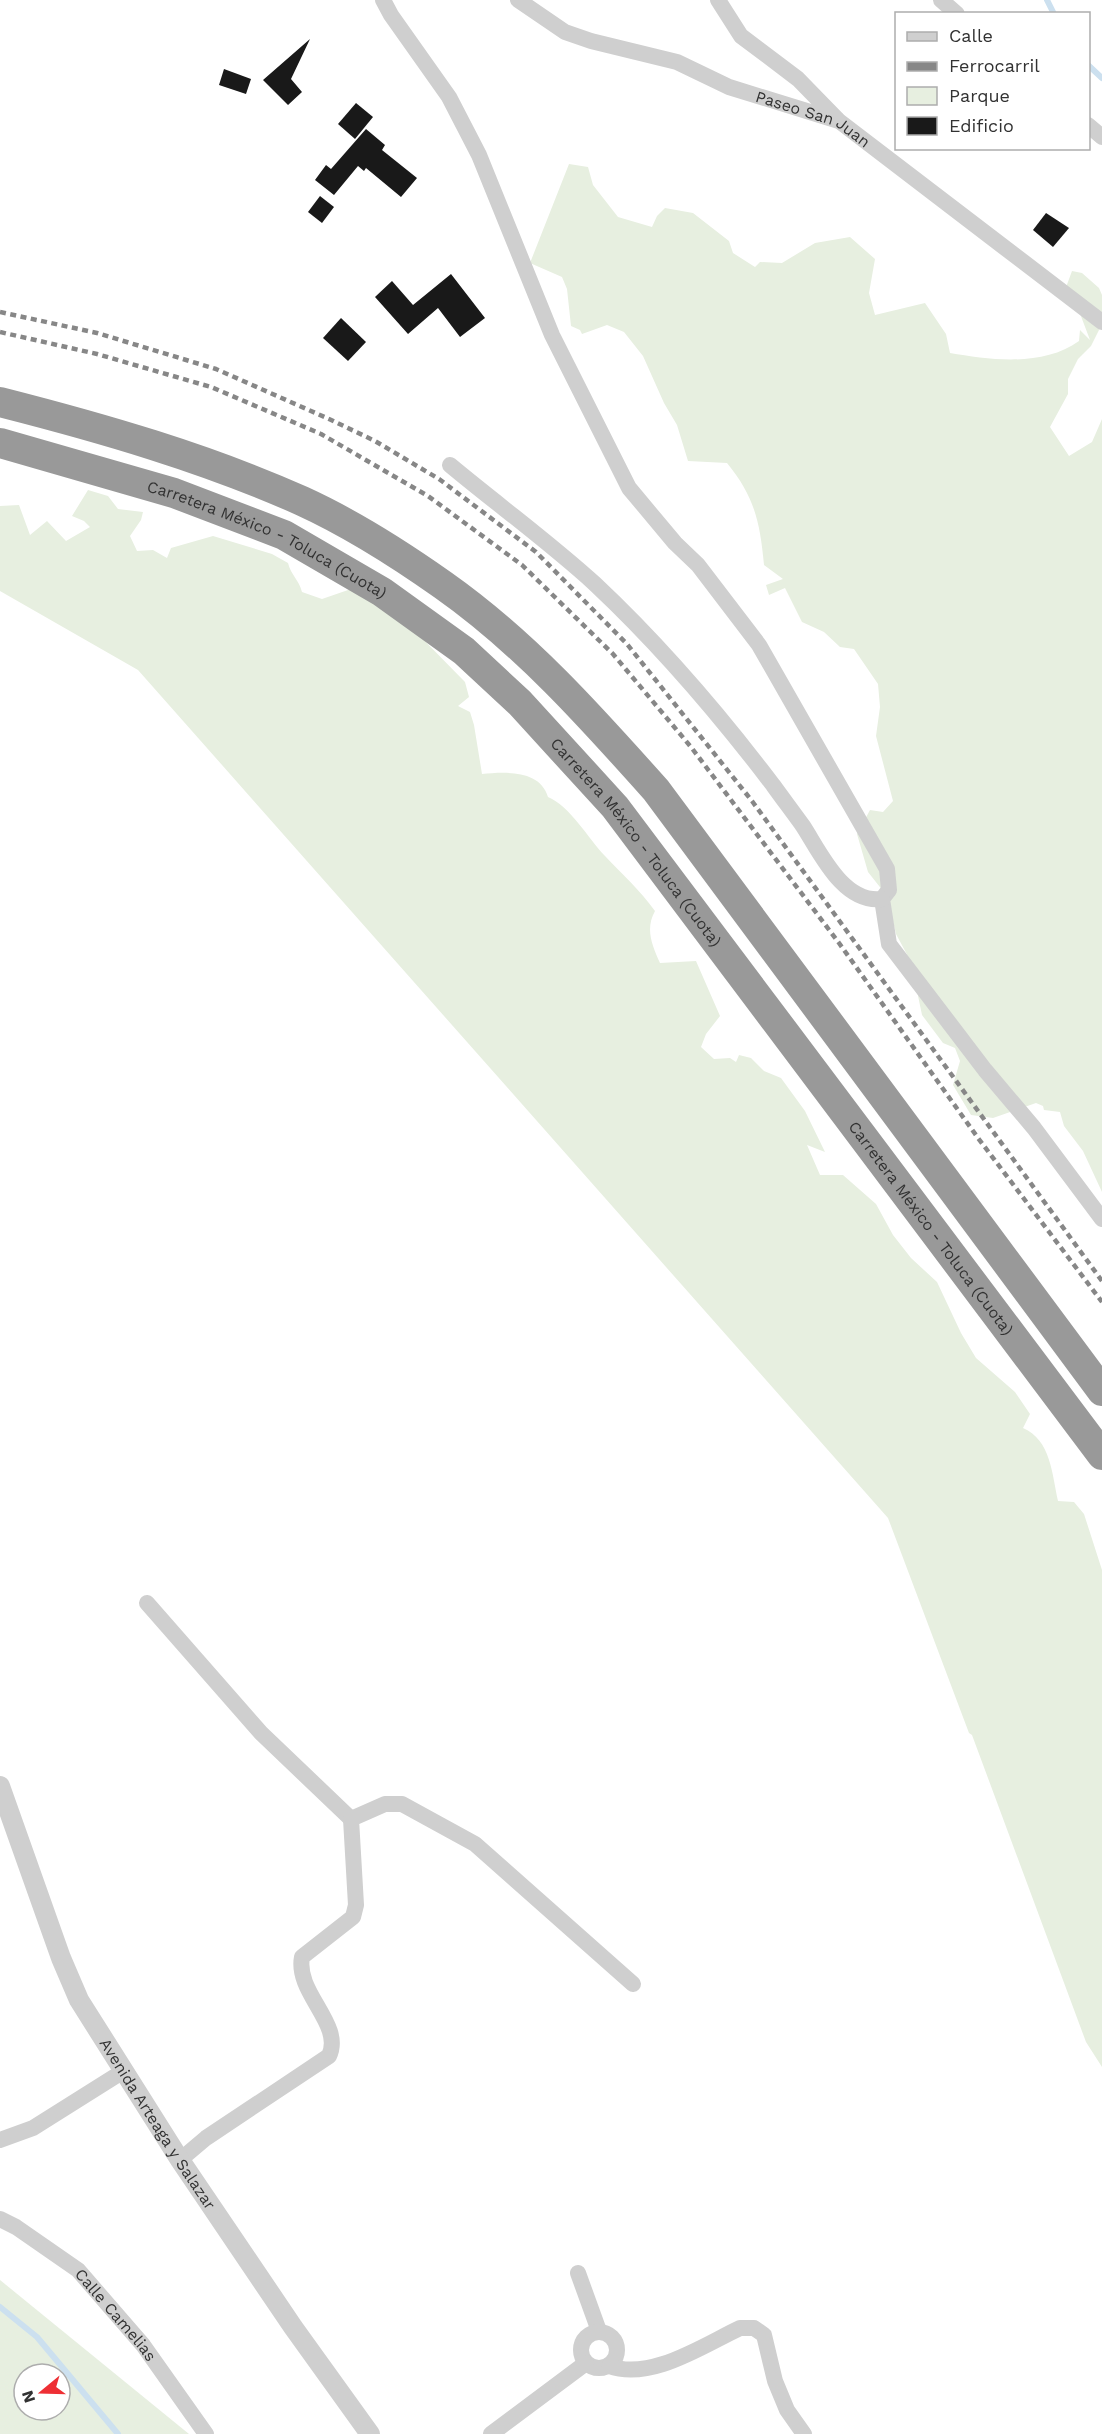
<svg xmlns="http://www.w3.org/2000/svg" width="1102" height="2434" viewBox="0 0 1102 2434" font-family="'Work Sans',sans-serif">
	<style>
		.green { fill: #e7efe0; fill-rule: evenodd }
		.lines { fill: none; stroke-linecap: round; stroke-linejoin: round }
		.stream { stroke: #cce0ef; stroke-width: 6 }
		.building { fill: #191919 }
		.minor { stroke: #cfcfcf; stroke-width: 16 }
		.tertiary { stroke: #cfcfcf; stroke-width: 20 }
		.motorway { stroke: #999; stroke-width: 30 }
		.rail { stroke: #878787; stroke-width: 4.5; stroke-dasharray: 6 4.5; stroke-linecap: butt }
		.labels { text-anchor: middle; stroke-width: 6; stroke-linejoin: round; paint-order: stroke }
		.street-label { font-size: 16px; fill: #323232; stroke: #fff }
	</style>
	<rect width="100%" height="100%" fill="#fff"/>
	<!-- green -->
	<g class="green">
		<path d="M 569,164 L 588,167 L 593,185 L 618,217 L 652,227 L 657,216 L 665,208 L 693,213 L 729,241 L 733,253 L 755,267 L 760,262 L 782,263 L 815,243 L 850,237 L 875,259 L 869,293 L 875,315 L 925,303 L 946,334 L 950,353 C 991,360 1043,367 1079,341 L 1080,330 L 1090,340 L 1076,303 L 1065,290 L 1072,271 L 1082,273 L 1099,288 L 1102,295 L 1102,324 L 1091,346 L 1078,359 L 1068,379 L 1068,394 L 1050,427 L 1069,456 L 1092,442 L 1102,419 L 1102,1192 L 1083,1151 L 1064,1126 L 1060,1112 L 1044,1110 L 1043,1106 L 1036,1103 L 993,1118 L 971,1115 L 953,1085 L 960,1061 L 955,1048 L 943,1043 L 922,1015 L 911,962 L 896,934 L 887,896 L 868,872 L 857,834 L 870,810 L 883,812 L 893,801 L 876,736 L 880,707 L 878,684 L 854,649 L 840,647 L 824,632 L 802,622 L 785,588 L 769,595 L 766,585 L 783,579 L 764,565 C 760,523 755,497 727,463 L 688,461 L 677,425 L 664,403 L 643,356 L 624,332 L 607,325 L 582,334 L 580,330 L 571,326 L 567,289 L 562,277 L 530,263 Z"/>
		<path d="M 88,490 L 108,496 L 118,509 L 143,512 L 141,520 L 130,536 L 137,551 L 153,550 L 167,558 L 171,548 L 213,536 L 272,554 L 288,563 C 291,575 299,580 302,592 L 322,599 L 351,589 L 415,631 L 465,682 L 469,697 L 458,706 L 470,712 L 474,725 L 482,774 C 504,772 540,769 548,797 C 570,806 588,838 605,856 C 623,875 640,890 655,911 C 645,929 652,945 660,963 L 696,961 L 720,1016 L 706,1034 L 701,1047 L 714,1059 L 730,1058 L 736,1062 L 739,1055 L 751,1058 L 764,1071 L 781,1078 L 805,1111 L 825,1152 L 807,1145 L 820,1175 L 843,1175 L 876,1204 L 893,1235 L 911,1258 L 937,1282 L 961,1333 L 976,1358 L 1015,1392 L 1030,1414 L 1023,1428 C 1051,1440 1052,1474 1058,1501 L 1074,1502 L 1084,1514 L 1102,1570 L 1102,2067 L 1086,2042 L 972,1735 L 969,1733 L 888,1518 L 138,670 L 0,591 L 0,506 L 19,505 L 30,535 L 47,521 L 66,541 L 90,527 L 84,521 L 72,516 Z"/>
		<path d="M 0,2280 L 189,2434 L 0,2434 ZM 24,2374 L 60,2374 L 60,2410 L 24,2410 Z"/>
	</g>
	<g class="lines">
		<!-- stream -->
		<g class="stream">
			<path d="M 1047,0 L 1054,14"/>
			<path d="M 1088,65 L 1102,78"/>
			<path d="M 0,2307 L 37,2337 L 118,2434"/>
		</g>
	</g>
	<!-- building -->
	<g class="building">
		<path d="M 310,39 L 291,79 L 302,92 L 288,105 L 263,80 Z"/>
		<path d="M 224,69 L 251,79 L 246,94 L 219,85 Z"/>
		<path d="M 356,103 L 373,117 L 355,139 L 338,124 Z"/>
		<path d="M 366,129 L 385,145 L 382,150 L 417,178 L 401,197 L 366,168 L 364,171 L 358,166 L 334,195 L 315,180 L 326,165 L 331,169 Z"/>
		<path d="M 320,196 L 334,207 L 322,223 L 308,212 Z"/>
		<path d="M 1046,213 L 1069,228 L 1053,247 L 1033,230 Z"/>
		<path d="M 451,274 L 485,318 L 460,337 L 438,308 L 408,334 L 375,297 L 392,281 L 413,305 Z"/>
		<path d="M 341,318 L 366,342 L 348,361 L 323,338 Z"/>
	</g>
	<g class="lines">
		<!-- minor -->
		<g class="minor">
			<path d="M 383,0 L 391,15 L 449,97 L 479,155 L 552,335 L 629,488 L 675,543 L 698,565 L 759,645 L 887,869 L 889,890 L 882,899 L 889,944 L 985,1070 L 1034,1128 L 1102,1219"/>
			<path id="s1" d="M 518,0 L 565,32 L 591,41 L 677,62 L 729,87 L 839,121 L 1102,322"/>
			<path d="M 718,0 L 741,36 L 798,79 L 837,119"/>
			<path d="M 941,0 L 957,14"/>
			<path d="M 1088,125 L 1102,137"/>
			<path d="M 450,465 C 498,505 549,542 595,584 C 660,645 719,714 773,785 C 783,799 793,812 803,826 C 820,852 843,904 882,899"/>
			<path d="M 147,1603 L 261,1733 L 351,1819"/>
			<path d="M 0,2140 L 33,2128 L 122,2072"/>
			<path d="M 180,2160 L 206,2138 L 329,2056 C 344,2024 295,1993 302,1957 L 353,1917 L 356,1905 L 351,1819 L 385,1804 L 402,1804 L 475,1844 L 633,1984"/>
			<path id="s2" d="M 0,2219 L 16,2227 L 78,2270 L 143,2345 L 206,2434"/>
			<path d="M 578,2273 L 599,2331"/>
			<circle cx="599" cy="2350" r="18"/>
			<path d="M 609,2366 C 651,2381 702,2346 740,2328 L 754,2328 L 764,2335 L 775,2381 L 787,2410 L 804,2434"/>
			<path d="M 491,2434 L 586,2363"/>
		</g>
		<!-- tertiary -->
		<path class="tertiary" id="s3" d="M 0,1786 L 61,1958 L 79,2000 L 180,2160 L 293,2327 L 370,2434"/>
		<!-- motorway -->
		<g class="motorway">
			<path d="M 0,402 C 102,428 206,458 302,501 C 348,522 402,556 443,585 C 524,642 590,716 656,790 L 1102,1391"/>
			<path id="s4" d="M 0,443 L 174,493 L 284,535 L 382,592 L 464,651 L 520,703 L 615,807 L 1102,1455"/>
		</g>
		<!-- rail -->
		<g class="rail">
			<path d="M 0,312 L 97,333 L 216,369 L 329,419 L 375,441 L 439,479 L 536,552 L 627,644 L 752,801 L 1102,1281"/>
			<path d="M 0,332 L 97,354 L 211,387 L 321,434 L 428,496 L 522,565 L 613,654 L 691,747 L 839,943 L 978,1138 L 1102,1302"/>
		</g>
	</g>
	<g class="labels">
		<!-- street labels -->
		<g class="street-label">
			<text dy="6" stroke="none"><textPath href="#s1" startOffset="321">Paseo San Juan</textPath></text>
			<text dy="6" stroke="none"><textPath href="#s4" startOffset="285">Carretera México - Toluca (Cuota)</textPath></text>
			<text dy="6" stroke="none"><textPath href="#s4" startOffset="771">Carretera México - Toluca (Cuota)</textPath></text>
			<text dy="6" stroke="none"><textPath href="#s4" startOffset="1257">Carretera México - Toluca (Cuota)</textPath></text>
			<text dy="6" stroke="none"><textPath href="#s3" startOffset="375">Avenida Arteaga y Salazar</textPath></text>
			<text dy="6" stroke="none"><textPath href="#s2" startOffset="152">Calle Camelias</textPath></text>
		</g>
	</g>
	<!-- legend -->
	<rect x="895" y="12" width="195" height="138" fill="#ffffff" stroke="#adadad" stroke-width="1.5"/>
	<rect x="907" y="32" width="30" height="9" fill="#cfcfcf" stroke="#adadad" stroke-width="1.5"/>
	<text x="949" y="42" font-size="18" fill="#323232">Calle</text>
	<rect x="907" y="62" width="30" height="9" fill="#878787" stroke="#adadad" stroke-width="1.5"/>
	<text x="949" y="72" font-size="18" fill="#323232">Ferrocarril</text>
	<rect x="907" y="87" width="30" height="18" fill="#e7efe0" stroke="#adadad" stroke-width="1.5"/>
	<text x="949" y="102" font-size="18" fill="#323232">Parque</text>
	<rect x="907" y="117" width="30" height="18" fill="#191919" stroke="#adadad" stroke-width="1.5"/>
	<text x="949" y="132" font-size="18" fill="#323232">Edificio</text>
	<!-- north arrow -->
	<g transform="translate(42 2392) rotate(251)"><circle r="28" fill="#ffffff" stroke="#adadad" stroke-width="1.5"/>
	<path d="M0-4.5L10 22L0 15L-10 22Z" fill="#ee2f34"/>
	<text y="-9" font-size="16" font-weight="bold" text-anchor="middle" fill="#323232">N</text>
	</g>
</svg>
